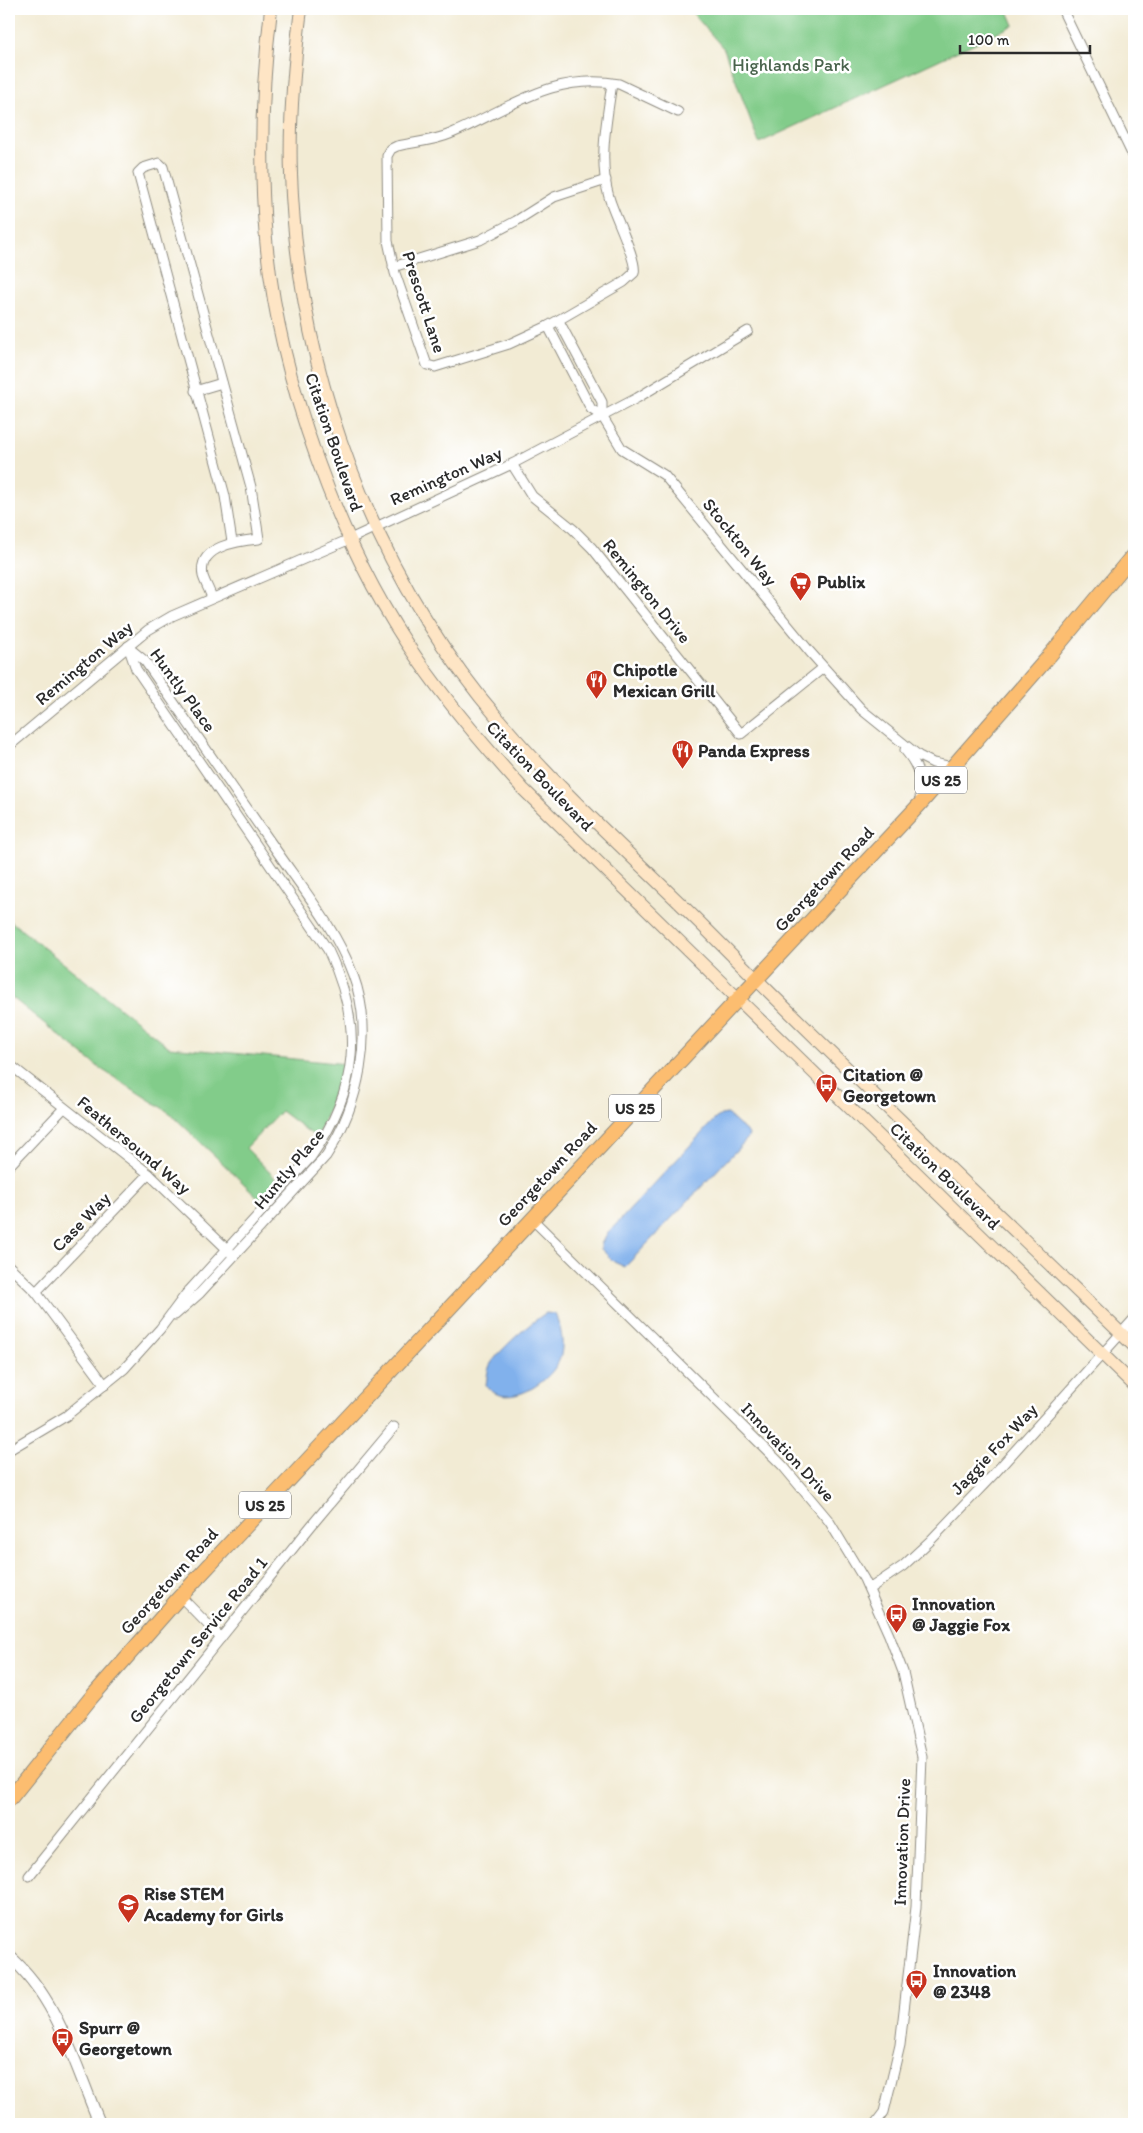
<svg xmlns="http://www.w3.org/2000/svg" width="1143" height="2133" viewBox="0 0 1143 2133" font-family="Itim,sans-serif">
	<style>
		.green { fill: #82cc8a; stroke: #567c5a }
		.water { fill: #81b1ec; stroke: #566e8c }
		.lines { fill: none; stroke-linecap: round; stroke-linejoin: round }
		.minor-casing { stroke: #8e8b80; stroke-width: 11 }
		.tertiary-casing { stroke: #8e8b80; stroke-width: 13 }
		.secondary-casing { stroke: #8e8b80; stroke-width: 14 }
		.primary-casing { stroke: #8e8b80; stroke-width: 16 }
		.minor { stroke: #fff; stroke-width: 9 }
		.tertiary { stroke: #fff; stroke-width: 11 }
		.secondary { stroke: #fee5c5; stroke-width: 12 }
		.primary { stroke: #fcbd6f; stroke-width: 14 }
		.labels { text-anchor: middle; stroke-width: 5; stroke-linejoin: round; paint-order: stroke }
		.shield { fill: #fff; stroke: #6b6b6b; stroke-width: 1 }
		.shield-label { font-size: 16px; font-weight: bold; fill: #2b2b2b }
		.park-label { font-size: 18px; fill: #49634c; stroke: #fff }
		.street-label { font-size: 18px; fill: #2b2b2b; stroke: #fff }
		.poi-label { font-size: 18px; font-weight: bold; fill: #2b2b2b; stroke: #fff; text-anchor: start }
	</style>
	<rect width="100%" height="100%" fill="#fff"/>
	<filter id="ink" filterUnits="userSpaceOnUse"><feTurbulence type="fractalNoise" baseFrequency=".02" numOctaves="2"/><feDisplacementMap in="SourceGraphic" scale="10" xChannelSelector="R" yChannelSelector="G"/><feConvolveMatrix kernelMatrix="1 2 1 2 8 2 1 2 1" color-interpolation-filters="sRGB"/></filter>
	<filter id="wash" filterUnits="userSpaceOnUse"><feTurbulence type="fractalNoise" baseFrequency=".0096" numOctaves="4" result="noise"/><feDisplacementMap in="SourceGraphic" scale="20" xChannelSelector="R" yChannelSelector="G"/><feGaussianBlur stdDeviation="1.12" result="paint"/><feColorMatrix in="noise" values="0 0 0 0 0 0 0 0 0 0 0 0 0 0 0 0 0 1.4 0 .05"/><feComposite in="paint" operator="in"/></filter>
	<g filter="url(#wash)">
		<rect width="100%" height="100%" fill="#f2ebd4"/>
		<!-- green -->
		<g class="green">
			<path d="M 689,9 L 1007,9 L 1014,25 L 759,143 L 724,49 Z"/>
			<path d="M 9,920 L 169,1047 L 347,1064 L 317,1138 L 281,1111 L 246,1148 L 280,1183 L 263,1202 L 170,1113 L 101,1069 L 9,995 Z"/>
		</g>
		<!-- water -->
		<g class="water">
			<path d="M 727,1114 L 749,1134 L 748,1138 L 625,1267 L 614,1262 L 601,1249 L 601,1244 L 607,1234 L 715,1119 L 721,1115 Z"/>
			<path d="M 546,1313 L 555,1314 C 561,1327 564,1341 561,1355 C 555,1381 505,1413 486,1385 C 487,1379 487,1371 490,1365 C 499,1350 531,1322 546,1313 Z"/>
		</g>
	</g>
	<g filter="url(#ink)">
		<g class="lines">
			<defs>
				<g id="minor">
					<path d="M 1062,9 L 1134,158"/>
					<path d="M 612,83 C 607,120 598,160 609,197 C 613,213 638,261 634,273 L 624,282 L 548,326 L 509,344 L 435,367 L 427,365 L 395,273 L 388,241 L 387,156 L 391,149 L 397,146 C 414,142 434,141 450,134 C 508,110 551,72 619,84 L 678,112"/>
					<path d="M 393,267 L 480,240 L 516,221 L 554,197 L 606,180"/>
					<path d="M 559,321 L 602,402 L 602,416"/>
					<path d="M 548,326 L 591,409 L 602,416 L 622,449 L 664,475 L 810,652 L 862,710 L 919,756 L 933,763 L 952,767"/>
					<path d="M 195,391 L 222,383"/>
					<path d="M 512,464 L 532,496 L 573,529 L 592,548 L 741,734 L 823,668"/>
					<path d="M 212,598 C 210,591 205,583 203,576 C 197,546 238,541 259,539 L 251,487 L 163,167 L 159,163 L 143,168 L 138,173 L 225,496 L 232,542"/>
					<path d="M 129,648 L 145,661 C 189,724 233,787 276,850 C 303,889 337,931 353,975 C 375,1034 359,1105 326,1156 L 200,1293 L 175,1315"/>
					<path d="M 9,746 L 148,630 L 172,616 L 350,539 L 512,464 L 637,398 L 748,331"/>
					<path d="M 905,750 C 921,769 921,779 920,804"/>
					<path d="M 9,1064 L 149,1174 L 231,1253"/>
					<path d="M 9,1166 L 64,1108"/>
					<path d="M 531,1218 L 783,1466 L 829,1521 L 864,1579 L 889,1635 L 903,1672 L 922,1757 L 916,1907 L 900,2045 L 884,2112 L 875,2124"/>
					<path d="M 9,1266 L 36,1292 L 105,1385"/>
					<path d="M 36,1292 L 149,1174"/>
					<path d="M 9,1450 L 66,1416 L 124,1369 L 160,1329 L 186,1294 L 311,1157 C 359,1089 364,1026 328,950 L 136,669 L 128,646"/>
					<path d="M 869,1589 L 903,1566 L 930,1541 L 994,1474 L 1134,1319"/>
					<path d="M 180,1596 L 221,1638"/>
					<path d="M 29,1876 L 311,1526 L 394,1427"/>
				</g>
				<path id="tertiary" d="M 9,1956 C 59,1999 75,2066 100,2124"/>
				<g id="secondary">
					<path d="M 271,9 C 262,85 259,162 266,239 C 278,375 339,548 418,660 C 450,706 486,748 523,789 L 1134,1385"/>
					<path d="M 301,9 C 294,64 289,119 291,174 C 298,373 371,571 501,722 C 564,796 637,860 706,929 C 846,1070 991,1207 1134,1346"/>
				</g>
				<path id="primary" d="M 9,1800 L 90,1699 L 176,1601 L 920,804 L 1045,661 L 1134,554"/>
			</defs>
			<!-- minor casing -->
			<use href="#minor" class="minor-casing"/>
			<!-- tertiary casing -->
			<use href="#tertiary" class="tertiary-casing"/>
			<!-- secondary casing -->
			<use href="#secondary" class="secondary-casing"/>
			<!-- primary casing -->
			<use href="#primary" class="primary-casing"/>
			<!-- minor -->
			<use href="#minor" class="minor"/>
			<!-- tertiary -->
			<use href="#tertiary" class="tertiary"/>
			<!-- secondary -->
			<use href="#secondary" class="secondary"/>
			<!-- primary -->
			<use href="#primary" class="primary"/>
		</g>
	</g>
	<!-- icons -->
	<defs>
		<symbol id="supermarket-pin" viewBox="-11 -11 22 30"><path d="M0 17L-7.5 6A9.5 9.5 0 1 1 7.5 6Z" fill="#c8321e" stroke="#fff"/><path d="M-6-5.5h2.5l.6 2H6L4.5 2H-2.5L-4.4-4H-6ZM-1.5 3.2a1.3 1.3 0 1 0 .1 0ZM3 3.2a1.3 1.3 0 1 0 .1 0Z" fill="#fff"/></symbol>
		<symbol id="restaurant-pin" viewBox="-11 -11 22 30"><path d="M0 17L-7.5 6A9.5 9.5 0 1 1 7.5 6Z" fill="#c8321e" stroke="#fff"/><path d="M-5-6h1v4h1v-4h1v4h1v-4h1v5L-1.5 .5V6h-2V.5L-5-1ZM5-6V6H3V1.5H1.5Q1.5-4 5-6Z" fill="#fff"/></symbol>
		<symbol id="bus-pin" viewBox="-11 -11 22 30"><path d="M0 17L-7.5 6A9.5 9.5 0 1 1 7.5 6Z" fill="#c8321e" stroke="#fff"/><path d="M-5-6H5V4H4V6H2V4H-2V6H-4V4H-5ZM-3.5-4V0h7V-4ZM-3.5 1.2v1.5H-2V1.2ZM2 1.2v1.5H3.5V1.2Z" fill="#fff"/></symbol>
		<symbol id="school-pin" viewBox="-11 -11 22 30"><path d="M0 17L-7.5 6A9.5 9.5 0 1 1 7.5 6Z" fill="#c8321e" stroke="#fff"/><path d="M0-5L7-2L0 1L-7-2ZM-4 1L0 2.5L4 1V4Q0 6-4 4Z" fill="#fff"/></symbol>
	</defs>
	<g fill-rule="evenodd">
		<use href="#supermarket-pin" x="788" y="570" width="25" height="34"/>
		<use href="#restaurant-pin" x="584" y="668" width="25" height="34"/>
		<use href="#restaurant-pin" x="670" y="738" width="25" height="34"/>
		<use href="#bus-pin" x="814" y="1072" width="25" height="34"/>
		<use href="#bus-pin" x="884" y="1602" width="25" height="34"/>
		<use href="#school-pin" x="116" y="1892" width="25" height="34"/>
		<use href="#bus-pin" x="904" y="1968" width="25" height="34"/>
		<use href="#bus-pin" x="50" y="2026" width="25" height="34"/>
	</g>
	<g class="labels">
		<!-- shield labels -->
		<g class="shield">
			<rect x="915" y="766.5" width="52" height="27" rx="4"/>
			<rect x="609" y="1094.5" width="52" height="27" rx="4"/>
			<rect x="239" y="1491.5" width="52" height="27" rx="4"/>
		</g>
		<g class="shield-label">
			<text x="941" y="786">US 25</text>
			<text x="635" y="1114">US 25</text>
			<text x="265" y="1511">US 25</text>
		</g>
		<!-- park labels -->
		<g class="park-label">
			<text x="791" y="71">Highlands Park</text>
		</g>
		<!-- street labels -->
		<g class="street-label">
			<text transform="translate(424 302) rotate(72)" y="6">Prescott Lane</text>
			<text transform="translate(334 442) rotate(71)" y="6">Citation Boulevard</text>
			<text transform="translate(446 476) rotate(-24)" y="6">Remington Way</text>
			<text transform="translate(740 542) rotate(51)" y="6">Stockton Way</text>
			<text transform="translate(647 591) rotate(51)" y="6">Remington Drive</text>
			<text transform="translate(84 663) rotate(-40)" y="6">Remington Way</text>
			<text transform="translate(183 690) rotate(54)" y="6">Huntly Place</text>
			<text transform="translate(540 776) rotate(46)" y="6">Citation Boulevard</text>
			<text transform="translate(824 879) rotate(-47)" y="6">Georgetown Road</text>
			<text transform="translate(134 1145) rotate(40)" y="6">Feathersound Way</text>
			<text transform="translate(289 1169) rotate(-50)" y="6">Huntly Place</text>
			<text transform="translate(547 1174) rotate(-47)" y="6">Georgetown Road</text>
			<text transform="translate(945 1176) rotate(44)" y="6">Citation Boulevard</text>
			<text transform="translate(81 1222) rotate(-46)" y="6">Case Way</text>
			<text transform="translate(994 1449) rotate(-47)" y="6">Jaggie Fox Way</text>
			<text transform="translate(788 1452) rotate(47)" y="6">Innovation Drive</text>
			<text transform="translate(169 1581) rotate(-48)" y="6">Georgetown Road</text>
			<text transform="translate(198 1640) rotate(-51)" y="6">Georgetown Service Road 1</text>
			<text transform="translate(902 1842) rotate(-88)" y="6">Innovation Drive</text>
		</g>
		<!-- poi labels -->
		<g class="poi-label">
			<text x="817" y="588">Publix</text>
			<text x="613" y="676">Chipotle<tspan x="613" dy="21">Mexican Grill</tspan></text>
			<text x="698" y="757">Panda Express</text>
			<text x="843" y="1081">Citation @<tspan x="843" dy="21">Georgetown</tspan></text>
			<text x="912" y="1610">Innovation<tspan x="912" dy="21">@ Jaggie Fox</tspan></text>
			<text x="144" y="1900">Rise STEM<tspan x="144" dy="21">Academy for Girls</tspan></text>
			<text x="933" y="1977">Innovation<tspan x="933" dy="21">@ 2348</tspan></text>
			<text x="79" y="2034">Spurr @<tspan x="79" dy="21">Georgetown</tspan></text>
		</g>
	</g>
	<!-- margin -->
	<rect width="1143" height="2133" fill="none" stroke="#fff" stroke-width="30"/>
	<!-- scale -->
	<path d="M960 45v8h130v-8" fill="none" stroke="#2b2b2b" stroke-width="2.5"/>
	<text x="968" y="45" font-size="15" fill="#2b2b2b" stroke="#ffffff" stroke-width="4" paint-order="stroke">100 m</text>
</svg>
